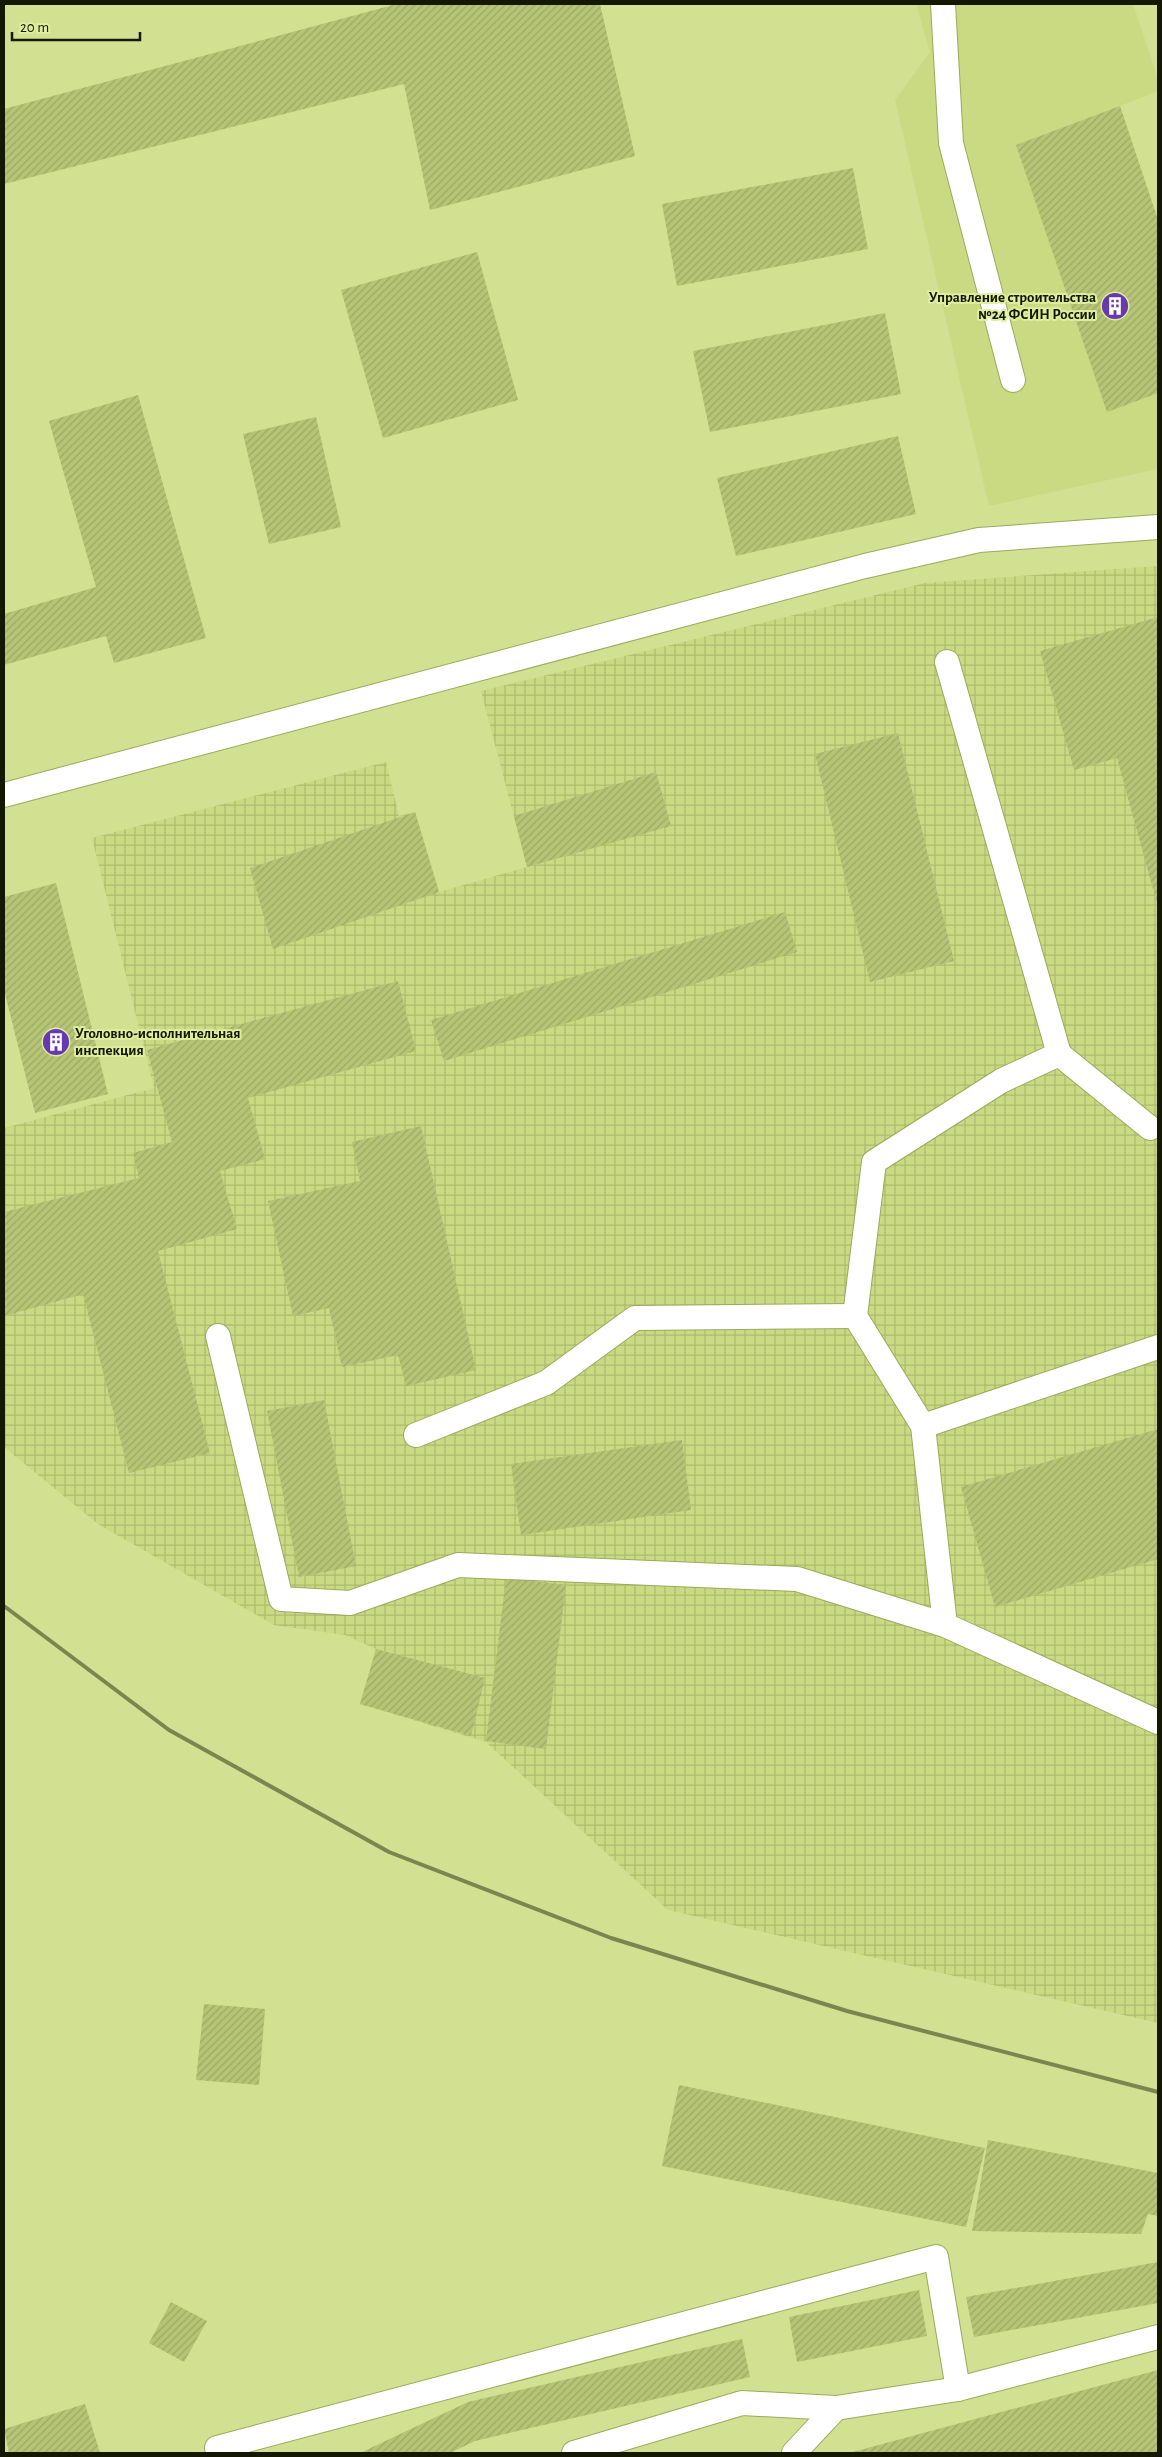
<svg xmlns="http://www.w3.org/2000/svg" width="1162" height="2457" viewBox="0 0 1162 2457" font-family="'Alegreya Sans',sans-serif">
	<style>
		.built { fill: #cada82 }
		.industrial { fill: url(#industrial-grid) }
		.building { fill: url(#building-hatch) }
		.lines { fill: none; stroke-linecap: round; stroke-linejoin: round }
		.lane-casing { stroke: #9ca95c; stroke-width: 26 }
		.lane { stroke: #fff; stroke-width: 24 }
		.rail { stroke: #7b854f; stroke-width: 4 }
		.labels { text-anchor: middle; stroke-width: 4; stroke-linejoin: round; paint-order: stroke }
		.poi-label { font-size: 15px; font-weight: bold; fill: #141800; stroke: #deee9e; text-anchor: end }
	</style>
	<defs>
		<pattern id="industrial-grid" width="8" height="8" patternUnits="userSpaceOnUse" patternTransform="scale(1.25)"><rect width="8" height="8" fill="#cada82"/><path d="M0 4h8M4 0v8" fill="none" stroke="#adba6e"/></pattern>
		<pattern id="building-hatch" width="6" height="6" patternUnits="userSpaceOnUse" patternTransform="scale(1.25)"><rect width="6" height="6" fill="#b6c476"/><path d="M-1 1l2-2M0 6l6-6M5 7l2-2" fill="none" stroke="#9ca864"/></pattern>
	</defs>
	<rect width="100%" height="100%" fill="#d1e091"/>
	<!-- built -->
	<path class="built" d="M 916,4 L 1133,4 L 1158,79 L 1158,91 L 1120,106 L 1158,220 L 1158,469 L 989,506 L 895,100 L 930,52 Z"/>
	<!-- industrial -->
	<path class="industrial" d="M 1158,566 L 1158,2023 L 668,1910 L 486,1742 L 360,1704 L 376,1649 L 345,1635 L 274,1625 L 98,1524 L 4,1447 L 4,1128 L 154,1088 L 92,838 L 386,762 L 399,816 L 415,812 L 439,892 L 527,867 L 481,691 L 925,583 Z"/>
	<!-- building -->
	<g class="building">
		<path d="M 397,4 L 600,4 L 635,156 L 430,210 L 404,84 L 4,184 L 4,109 Z"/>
		<path d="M 1120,106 L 1158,220 L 1158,393 L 1107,412 L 1016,145 Z"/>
		<path d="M 853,168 L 868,249 L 677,286 L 662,204 Z"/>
		<path d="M 477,252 L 518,400 L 383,438 L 341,290 Z"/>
		<path d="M 885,313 L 901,394 L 710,432 L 693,351 Z"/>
		<path d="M 138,395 L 206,638 L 114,663 L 106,636 L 4,665 L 4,614 L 96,587 L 49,421 Z"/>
		<path d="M 316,417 L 341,527 L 269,544 L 243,434 Z"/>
		<path d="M 898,436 L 916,514 L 736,556 L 717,478 Z"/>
		<path d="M 1158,617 L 1158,907 L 1117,758 L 1074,770 L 1040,651 Z"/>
		<path d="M 898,733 L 954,961 L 870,982 L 815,754 Z"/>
		<path d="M 656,772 L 671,826 L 527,867 L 514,816 Z"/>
		<path d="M 415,812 L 439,892 L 273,949 L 250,868 Z"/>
		<path d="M 56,883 L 108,1094 L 35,1113 L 4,990 L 4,897 Z"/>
		<path d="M 785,912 L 797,952 L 444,1061 L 431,1020 Z"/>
		<path d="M 398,981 L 416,1051 L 248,1098 L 265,1159 L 220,1171 L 237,1229 L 158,1251 L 210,1453 L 129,1473 L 83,1294 L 4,1316 L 4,1212 L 139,1178 L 133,1153 L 172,1142 L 147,1050 Z"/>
		<path d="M 421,1126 L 476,1370 L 406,1386 L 398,1355 L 342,1367 L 329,1308 L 293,1316 L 268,1201 L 360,1181 L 352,1142 Z"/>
		<path d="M 324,1400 L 356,1566 L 299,1577 L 267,1411 Z"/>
		<path d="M 1158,1429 L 1158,1559 L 995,1607 L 961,1487 Z"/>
		<path d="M 682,1440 L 691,1510 L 521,1535 L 511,1464 Z"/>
		<path d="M 506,1578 L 566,1585 L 546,1749 L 486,1741 Z"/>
		<path d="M 376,1649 L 485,1678 L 471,1736 L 360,1704 Z"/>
		<path d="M 204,2004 L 265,2009 L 259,2085 L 196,2080 Z"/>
		<path d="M 679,2085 L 985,2148 L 966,2227 L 662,2166 Z"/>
		<path d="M 988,2140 L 1158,2173 L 1158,2216 L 1148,2214 L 1141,2234 L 972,2231 Z"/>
		<path d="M 1158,2262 L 1158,2303 L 974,2337 L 966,2297 Z"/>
		<path d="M 919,2290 L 927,2336 L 797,2362 L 789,2317 Z"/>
		<path d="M 171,2302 L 207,2321 L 184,2362 L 149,2343 Z"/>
		<path d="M 742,2339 L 750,2377 L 475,2441 L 450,2453 L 360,2453 L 468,2402 Z"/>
		<path d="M 1158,2370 L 1158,2453 L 849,2453 Z"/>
		<path d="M 85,2404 L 100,2453 L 9,2453 L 4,2429 Z"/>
	</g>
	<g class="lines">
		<defs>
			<g id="lane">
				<path d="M 943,4 L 951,143 L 1013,380"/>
				<path d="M 947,662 L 1059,1054"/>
				<path d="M 4,795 L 865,566 L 979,540 L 1158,527"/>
				<path d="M 218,1336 L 281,1599 L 350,1603 L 458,1565 L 797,1579 L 945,1625 L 1158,1722"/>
				<path d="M 923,1426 L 1158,1347"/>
				<path d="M 416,1435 L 546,1383 L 635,1318 L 855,1316"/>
				<path d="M 945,1625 L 923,1426 L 855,1316 L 874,1162 L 1001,1081 L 1059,1054 L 1150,1128"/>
				<path d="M 217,2448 L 936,2257 L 958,2389"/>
				<path d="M 574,2453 L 742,2403 L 836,2408 L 958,2389 L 1158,2337"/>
				<path d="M 794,2453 L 836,2408"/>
			</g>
		</defs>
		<!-- lane casing -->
		<use href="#lane" class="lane-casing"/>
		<!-- lane -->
		<use href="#lane" class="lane"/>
		<!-- rail -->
		<path class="rail" d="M 4,1606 L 169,1730 L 389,1852 L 611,1938 L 847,2011 L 1158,2092"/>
	</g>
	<!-- icons -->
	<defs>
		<symbol id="building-disc" viewBox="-11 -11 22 22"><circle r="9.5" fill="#6838af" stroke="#deee9e"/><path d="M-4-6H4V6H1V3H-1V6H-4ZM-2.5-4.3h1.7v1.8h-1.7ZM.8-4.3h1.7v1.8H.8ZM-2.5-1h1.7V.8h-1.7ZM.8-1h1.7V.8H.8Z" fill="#fff"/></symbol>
	</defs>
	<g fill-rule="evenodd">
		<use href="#building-disc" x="1099" y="290" width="32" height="32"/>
		<use href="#building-disc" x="40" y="1026" width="32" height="32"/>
	</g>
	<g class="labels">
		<!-- poi labels -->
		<g class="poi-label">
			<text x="1096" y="302">Управление строительства<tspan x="1096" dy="17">№24 ФСИН России</tspan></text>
			<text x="75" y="1038" text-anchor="start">Уголовно-исполнительная<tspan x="75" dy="17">инспекция</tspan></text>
		</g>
	</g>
	<!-- border -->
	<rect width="1162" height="2457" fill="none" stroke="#141800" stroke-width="10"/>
	<!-- scale -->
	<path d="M12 32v8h128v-8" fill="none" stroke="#141800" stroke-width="2.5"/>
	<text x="20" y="32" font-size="15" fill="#141800" stroke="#deee9e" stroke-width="4" paint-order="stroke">20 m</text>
</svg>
